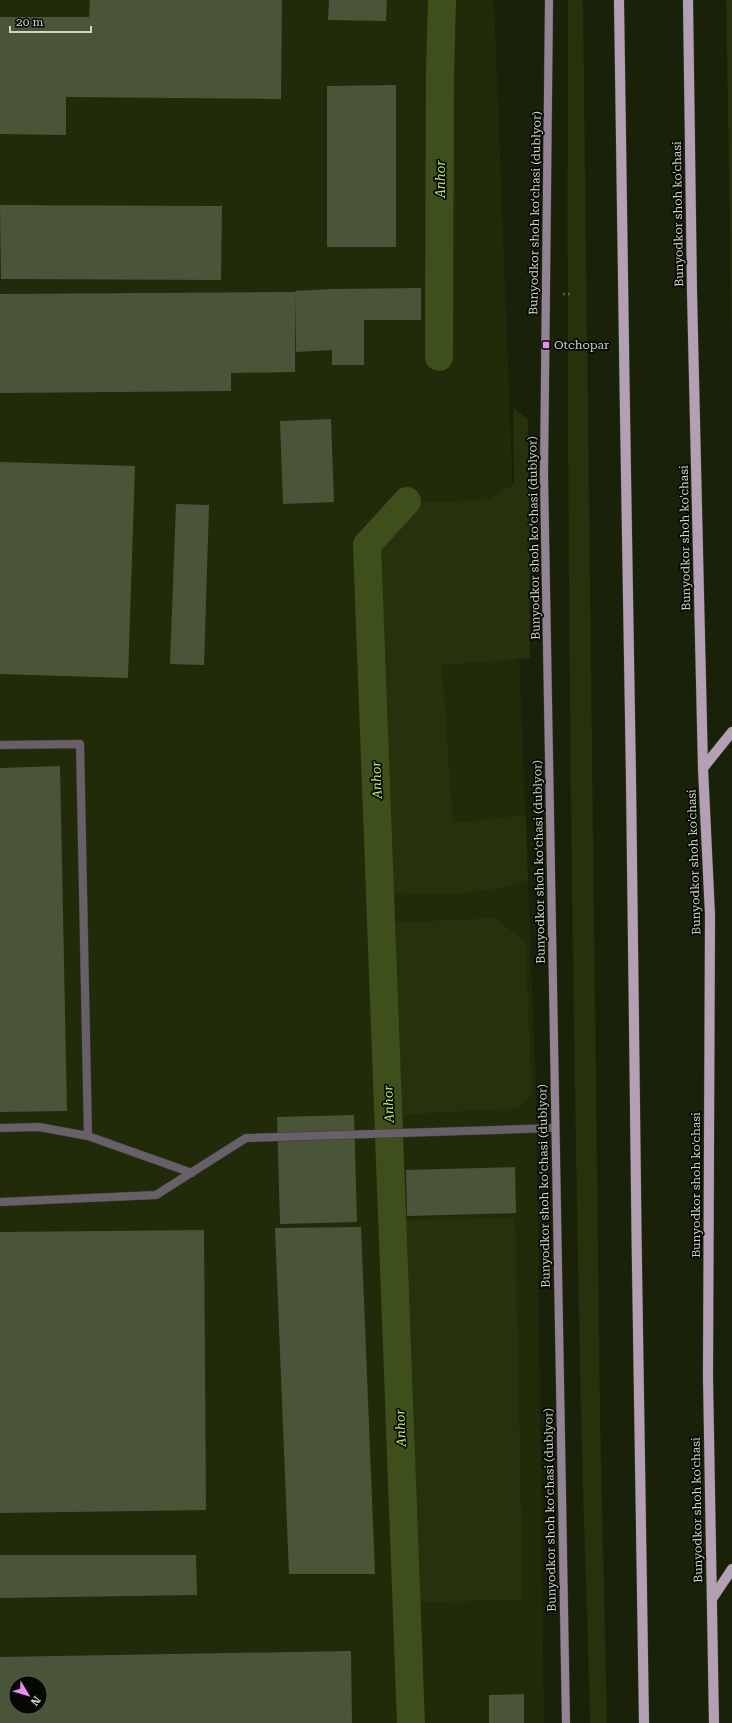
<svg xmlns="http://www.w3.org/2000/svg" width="732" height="1723" viewBox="0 0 732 1723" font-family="'Roboto Serif',serif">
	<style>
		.built { fill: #212b0a; fill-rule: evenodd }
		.green { fill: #26320c }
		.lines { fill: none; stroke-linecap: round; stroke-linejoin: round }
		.canal { stroke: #3f4f1c; stroke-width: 28 }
		.building { fill: #4a5439; fill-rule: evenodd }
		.lane-casing { stroke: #363e27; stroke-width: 9 }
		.secondary-casing { stroke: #363e27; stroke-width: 9 }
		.primary-casing { stroke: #363e27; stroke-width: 11 }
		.path { stroke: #575f49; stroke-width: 2.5; stroke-dasharray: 2 3; stroke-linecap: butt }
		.lane { stroke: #685f69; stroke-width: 8 }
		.secondary { stroke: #938394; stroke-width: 8 }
		.primary { stroke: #b4a0b5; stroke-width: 10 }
		.poi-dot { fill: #ef8bf7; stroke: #060902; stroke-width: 1.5 }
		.labels { text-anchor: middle; stroke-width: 3.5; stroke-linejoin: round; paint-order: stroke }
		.street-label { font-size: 12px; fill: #d0d6c7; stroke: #060902 }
		.poi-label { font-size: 12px; fill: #d0d6c7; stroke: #060902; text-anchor: start }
		.water-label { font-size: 13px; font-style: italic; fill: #c1eb6e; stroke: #060902 }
	</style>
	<rect width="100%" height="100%" fill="#192108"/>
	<!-- built -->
	<path class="built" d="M 0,0 L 494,0 L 536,1094 L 544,1723 L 0,1723 ZM 16,1683 L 40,1683 L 40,1707 L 16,1707 Z"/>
	<!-- green -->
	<g class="green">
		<path d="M 568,0 L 583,0 L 600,1415 L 607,1723 L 590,1723 C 588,1619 583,1515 581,1411 C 571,941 566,470 568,0 Z"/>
		<path d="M 726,0 L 732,0 L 732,340 Z"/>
		<path d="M 513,407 L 528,420 L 530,658 L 442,665 L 453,823 L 526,815 L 528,880 L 500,888 L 458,894 L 388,893 L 380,550 L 417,503 L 490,499 L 514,484 Z"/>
		<path d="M 496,918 L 525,942 L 532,1094 L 520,1108 L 394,1115 L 387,923 Z"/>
		<path d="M 515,1218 L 523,1600 L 409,1602 L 401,1220 Z"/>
	</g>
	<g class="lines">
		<!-- canal -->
		<g class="canal">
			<path d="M 439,357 L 440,74 L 442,0"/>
			<path d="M 407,501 L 367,545 L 411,1723"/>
		</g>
	</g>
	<!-- building -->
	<g class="building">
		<path d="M 90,0 L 282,0 L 281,99 L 66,97 L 66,135 L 0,134 L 0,17 L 89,17 Z"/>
		<path d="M 329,0 L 387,0 L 386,21 L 328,20 Z"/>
		<path d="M 396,85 L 396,247 L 327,247 L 327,86 Z"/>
		<path d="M 0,205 L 222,206 L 221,280 L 1,279 Z"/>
		<path d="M 421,288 L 421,320 L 364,320 L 364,365 L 332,365 L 332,289 Z"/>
		<path d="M 332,289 L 332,350 L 296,352 L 295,291 Z"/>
		<path d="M 295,292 L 295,372 L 231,373 L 231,391 L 0,393 L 0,294 Z"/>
		<path d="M 331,419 L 334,502 L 283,504 L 280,421 Z"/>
		<path d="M 0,462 L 135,466 L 128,678 L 0,674 Z"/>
		<path d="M 176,504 L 209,505 L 204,665 L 170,664 Z"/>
		<path d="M 60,766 L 67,1111 L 0,1112 L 0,768 Z"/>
		<path d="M 354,1115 L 357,1222 L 280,1224 L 277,1117 Z"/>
		<path d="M 515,1167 L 516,1213 L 407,1216 L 406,1170 Z"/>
		<path d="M 361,1227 L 375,1574 L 289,1574 L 275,1228 Z"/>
		<path d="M 204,1230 L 206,1510 L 0,1513 L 0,1232 Z"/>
		<path d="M 0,1555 L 196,1555 L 197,1595 L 0,1598 Z"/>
		<path d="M 351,1651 L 352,1723 L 0,1723 L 0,1657 ZM 16,1683 L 40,1683 L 40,1707 L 16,1707 Z"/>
		<path d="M 524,1694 L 524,1723 L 489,1723 L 489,1695 Z"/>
	</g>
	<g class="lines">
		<defs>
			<g id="lane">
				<path d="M 0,745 L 80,744 L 88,1136"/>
				<path d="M 0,1128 L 39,1127 L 88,1136 L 192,1173"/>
				<path d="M 0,1202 L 156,1195 L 246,1138 L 555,1128"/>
			</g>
			<path id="secondary" d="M 549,0 L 544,475 L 566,1723"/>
			<g id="primary">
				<path d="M 619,0 C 622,260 627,519 631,779 C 635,1094 638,1408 644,1723"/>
				<path d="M 688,0 L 692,292 L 703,768 L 710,915 L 708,1377 L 714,1723"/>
				<path d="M 703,768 L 732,732"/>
				<path d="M 712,1599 L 732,1569"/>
			</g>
		</defs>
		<!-- lane casing -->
		<use href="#lane" class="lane-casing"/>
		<!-- secondary casing -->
		<use href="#secondary" class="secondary-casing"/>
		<!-- primary casing -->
		<use href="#primary" class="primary-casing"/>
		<!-- path -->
		<path class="path" d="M 563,294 L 572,294"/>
		<!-- lane -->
		<use href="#lane" class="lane"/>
		<!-- secondary -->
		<use href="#secondary" class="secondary"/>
		<!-- primary -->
		<use href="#primary" class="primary"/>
	</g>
	<!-- markers -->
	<rect class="poi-dot" x="542" y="341" width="8" height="8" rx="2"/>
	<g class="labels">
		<!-- street labels -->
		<g class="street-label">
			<text transform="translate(535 213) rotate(-89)" y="4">Bunyodkor shoh koʻchasi (dublyor)</text>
			<text transform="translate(678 214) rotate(-91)" y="4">Bunyodkor shoh ko'chasi</text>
			<text transform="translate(534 538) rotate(-91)" y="4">Bunyodkor shoh koʻchasi (dublyor)</text>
			<text transform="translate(685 538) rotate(-91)" y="4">Bunyodkor shoh ko'chasi</text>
			<text transform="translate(539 862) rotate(-91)" y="4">Bunyodkor shoh koʻchasi (dublyor)</text>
			<text transform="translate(694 862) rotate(-92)" y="4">Bunyodkor shoh ko'chasi</text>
			<text transform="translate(696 1185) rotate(-90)" y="4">Bunyodkor shoh ko'chasi</text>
			<text transform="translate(544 1186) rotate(-91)" y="4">Bunyodkor shoh koʻchasi (dublyor)</text>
			<text transform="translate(550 1510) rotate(-91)" y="4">Bunyodkor shoh koʻchasi (dublyor)</text>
			<text transform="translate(697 1510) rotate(-91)" y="4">Bunyodkor shoh ko'chasi</text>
		</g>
		<!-- poi labels -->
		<g class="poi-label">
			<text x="554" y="349">Otchopar</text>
		</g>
		<!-- water labels -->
		<g class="water-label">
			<text transform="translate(440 179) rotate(-90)" y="5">Anhor</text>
			<text transform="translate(376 780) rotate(-92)" y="5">Anhor</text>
			<text transform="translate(388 1104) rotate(-92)" y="5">Anhor</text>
			<text transform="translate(400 1428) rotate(-92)" y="5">Anhor</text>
		</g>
	</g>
	<!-- north arrow -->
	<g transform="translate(28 1695) rotate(128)"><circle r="19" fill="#060902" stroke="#575b51"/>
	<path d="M0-3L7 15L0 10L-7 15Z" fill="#ef8bf7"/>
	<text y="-6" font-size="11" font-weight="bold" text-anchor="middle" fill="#d0d6c7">N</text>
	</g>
	<!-- scale -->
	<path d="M10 26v6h81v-6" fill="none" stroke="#d0d6c7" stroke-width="2"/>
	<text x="16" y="26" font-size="12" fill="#d0d6c7" stroke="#060902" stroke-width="3" paint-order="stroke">20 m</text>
</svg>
